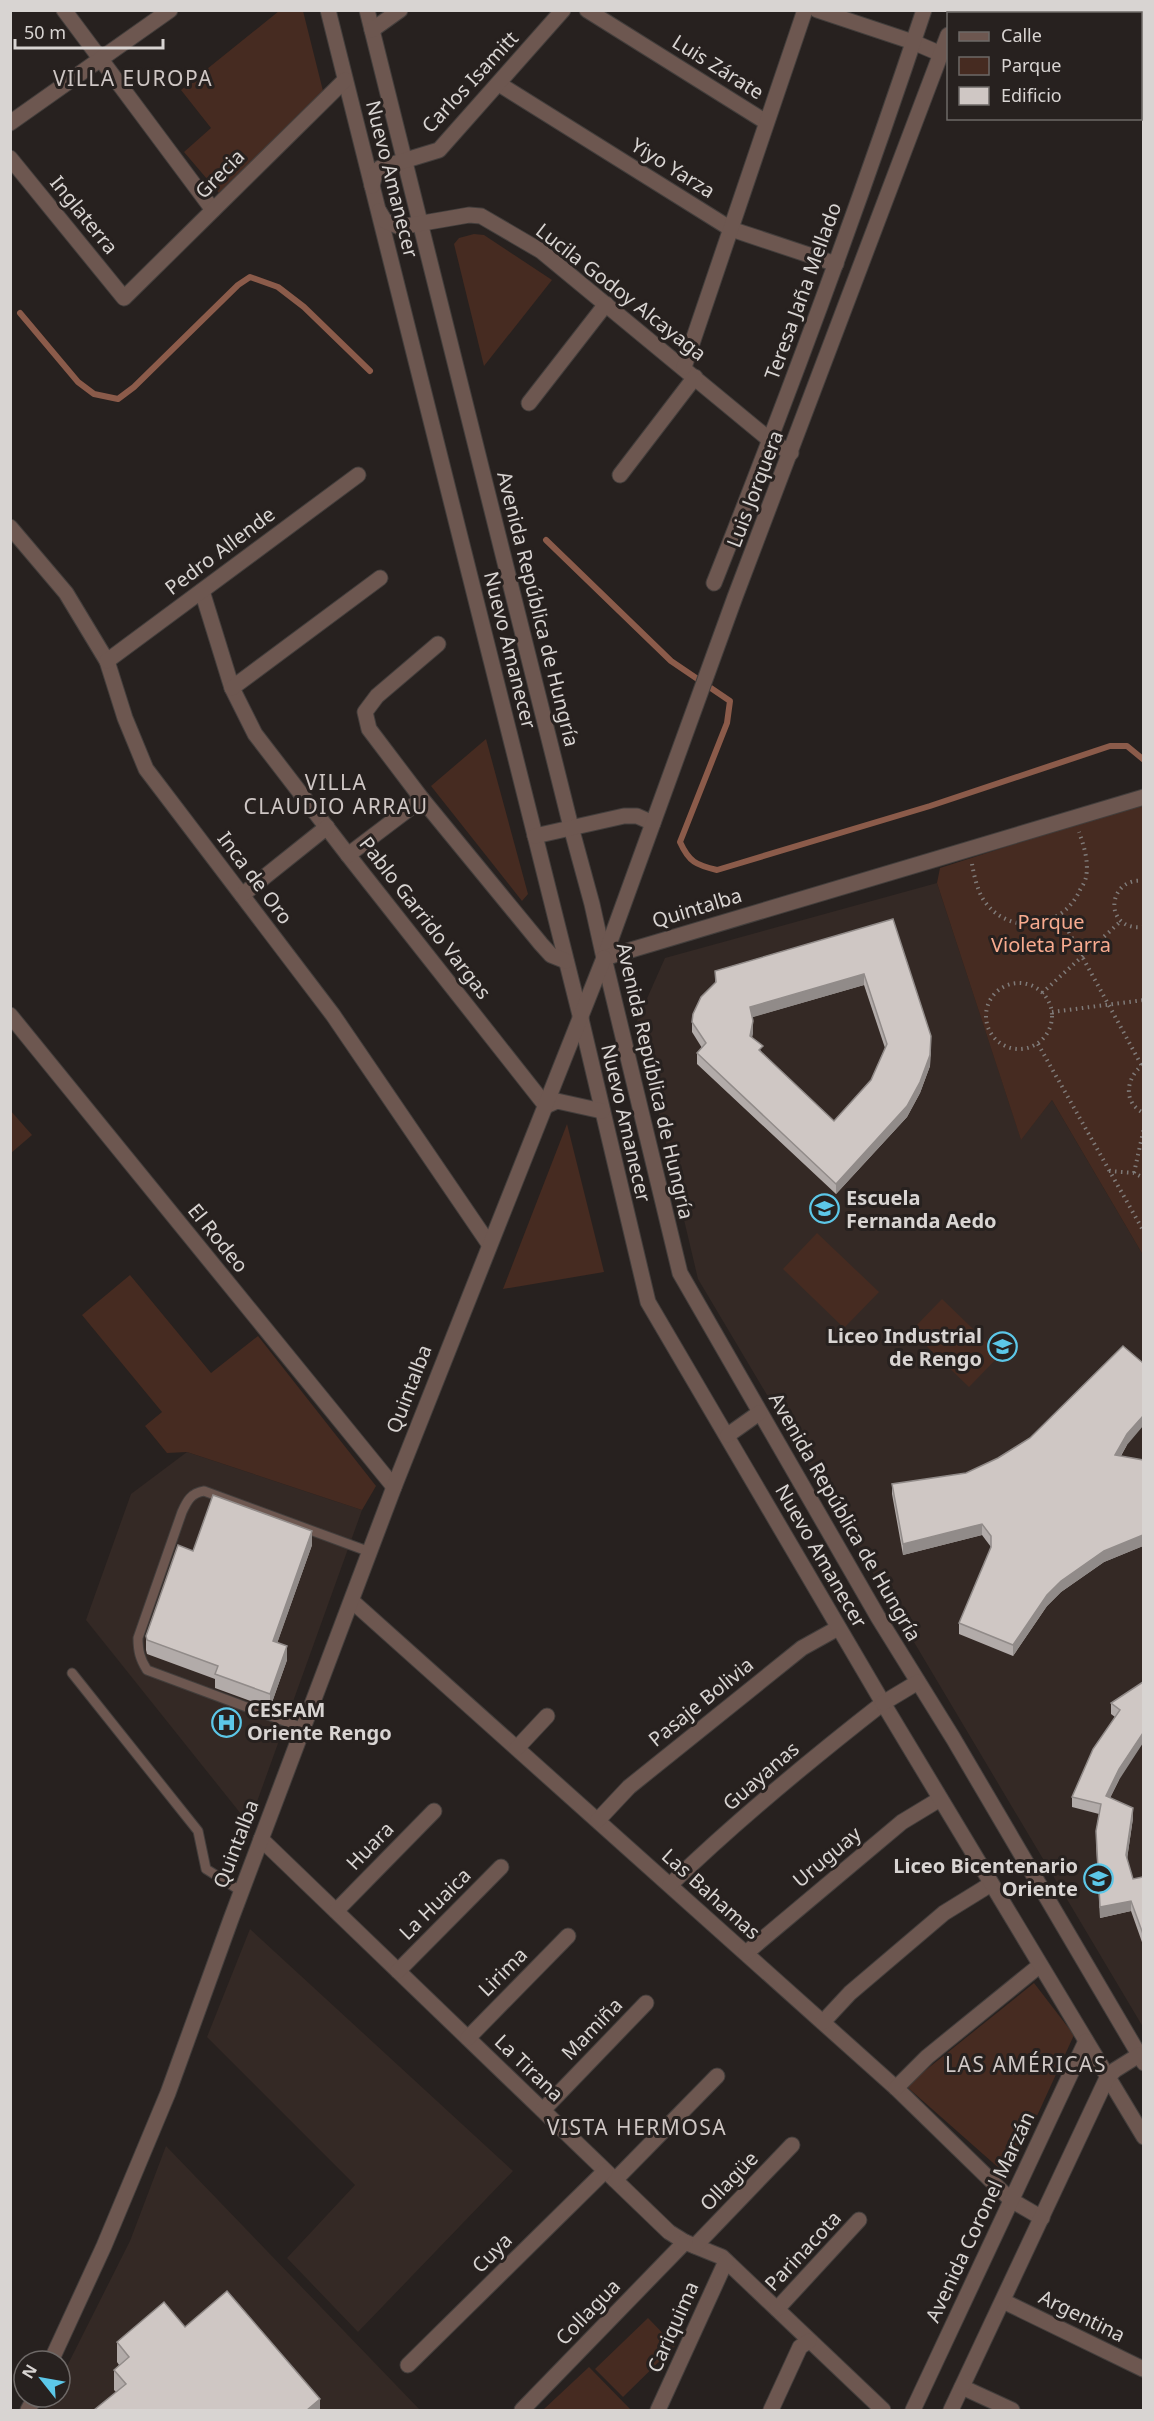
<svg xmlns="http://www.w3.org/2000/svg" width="1154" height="2421" viewBox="0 0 1154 2421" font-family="'Noto Sans',sans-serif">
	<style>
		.built { fill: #342925 }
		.green { fill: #462b21 }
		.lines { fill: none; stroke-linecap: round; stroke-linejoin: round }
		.stream { stroke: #8b5b4a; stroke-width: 6 }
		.service-casing { stroke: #433e3c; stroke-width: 11 }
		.minor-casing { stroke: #433e3c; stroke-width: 17 }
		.tertiary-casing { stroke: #433e3c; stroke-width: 17 }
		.path { stroke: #7f7a78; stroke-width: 4; stroke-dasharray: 1.5 4.5; stroke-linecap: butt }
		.service { stroke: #6d5750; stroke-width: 9 }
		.minor { stroke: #6d5750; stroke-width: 15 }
		.tertiary { stroke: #6d5750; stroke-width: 15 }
		.wall { fill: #b2aba9; fill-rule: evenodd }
		.shaded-wall { fill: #918b89 }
		.building { fill: #cfc7c4; stroke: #918b89; stroke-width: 1.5; fill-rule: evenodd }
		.labels { text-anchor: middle; stroke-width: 6; stroke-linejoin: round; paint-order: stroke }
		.street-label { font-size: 20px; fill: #d8d4d2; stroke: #27211f }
		.park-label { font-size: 20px; fill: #f8ab8f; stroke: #27211f }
		.poi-label { font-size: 20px; font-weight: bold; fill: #d8d4d2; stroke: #27211f; text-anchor: start }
		.neighbourhood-label { font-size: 21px; letter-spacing: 1.5px; fill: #cec6c4; stroke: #27211f }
	</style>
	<rect width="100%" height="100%" fill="#27211f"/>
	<!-- built -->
	<g class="built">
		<path d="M 937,883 L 1021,1139 L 1052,1100 L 1143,1255 L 1143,2027 L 698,1279 L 637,1021 L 665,958 Z"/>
		<path d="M 187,1452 L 362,1510 L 249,1824 L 86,1620 L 131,1494 Z"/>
		<path d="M 250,1929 L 513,2171 L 358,2332 L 287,2258 L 355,2185 L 207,2037 Z"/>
		<path d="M 166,2146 L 420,2410 L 44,2410 L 51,2397 L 60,2397 L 60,2380 L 130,2241 Z"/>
	</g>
	<!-- green -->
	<g class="green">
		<path d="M 279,11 L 303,11 L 324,95 L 219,193 L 184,152 L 211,128 L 181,90 Z"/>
		<path d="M 474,234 L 484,235 L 552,280 L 484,366 L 454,244 L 459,238 Z"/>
		<path d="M 486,739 L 528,894 L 522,901 L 431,786 Z"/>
		<path d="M 1143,803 L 1143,1255 L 1052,1100 L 1021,1140 L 937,883 L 940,868 Z"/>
		<path d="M 10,1110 L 32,1135 L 11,1153 L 10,1153 Z"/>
		<path d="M 567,1124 L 604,1272 L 503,1289 Z"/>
		<path d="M 817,1233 L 879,1292 L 844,1328 L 783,1269 Z"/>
		<path d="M 130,1275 L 211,1373 L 258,1336 L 376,1486 L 362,1510 L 187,1452 L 167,1453 L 145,1426 L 162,1412 L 82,1315 Z"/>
		<path d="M 942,1299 L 1000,1355 L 969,1387 L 911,1331 Z"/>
		<path d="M 1034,1983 L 1074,2035 L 1009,2177 L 906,2086 Z"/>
		<path d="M 648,2318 L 675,2346 L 623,2397 L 595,2369 Z"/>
		<path d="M 589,2367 L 631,2410 L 543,2410 Z"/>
	</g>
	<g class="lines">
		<!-- stream -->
		<g class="stream">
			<path d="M 20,313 L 78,382 L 94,394 L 118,399 L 134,387 L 238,285 L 250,277 L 278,287 L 304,307 L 370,371"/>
			<path d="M 546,540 L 671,661 L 730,701 L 727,723 L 680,842 C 689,862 696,865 717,870 L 930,806 L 1110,746 L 1127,746 L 1144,760"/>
		</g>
		<defs>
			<g id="service">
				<path d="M 72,1673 L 198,1831 L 206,1869 L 241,1891"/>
				<path d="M 303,1728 L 147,1670 C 140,1659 138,1651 138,1638 L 182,1512 C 187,1501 191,1493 204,1491 L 370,1552"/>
			</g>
			<g id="minor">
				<path d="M 64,10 L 213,210"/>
				<path d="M 328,10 L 581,1019"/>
				<path d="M 367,10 L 571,827 L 592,904 L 604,958"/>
				<path d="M 587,10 L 766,122"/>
				<path d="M 817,10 L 913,42 L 941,54"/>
				<path d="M 957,14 L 958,10"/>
				<path d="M 372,30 L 400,10"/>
				<path d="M 499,84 L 731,229 L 836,264"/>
				<path d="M 10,123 L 170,10"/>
				<path d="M 10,158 L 124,298 L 345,80"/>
				<path d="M 372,186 L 375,174 L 380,168 L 439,150 L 563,10"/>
				<path d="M 379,211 L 385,221 L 400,227 L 469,215 L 481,216 L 541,251 L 771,441 L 791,453"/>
				<path d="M 684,367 L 805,10"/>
				<path d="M 529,403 L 606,304"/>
				<path d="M 620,475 L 695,377"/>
				<path d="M 10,527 L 66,593 L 107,661 L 125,718 L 146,769 L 333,1015 L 489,1244"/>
				<path d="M 714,583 C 789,394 860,203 924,10"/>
				<path d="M 202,591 L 232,688 L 255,734 L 348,855 L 546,1106"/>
				<path d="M 438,644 L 377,696 L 365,712 L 369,729 L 422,799 L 541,944 L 551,955 L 566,961"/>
				<path d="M 107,661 L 358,475"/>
				<path d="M 232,688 L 380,578"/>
				<path d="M 535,836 L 624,816 L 637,816 L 653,823"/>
				<path d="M 348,855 L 422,799"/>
				<path d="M 242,895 L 327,827"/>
				<path d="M 604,958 L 735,597 L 948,35"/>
				<path d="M 10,1015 L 394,1487"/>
				<path d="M 352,1601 L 896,2088 L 1011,2200 L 1042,2218"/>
				<path d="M 517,1748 L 547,1716"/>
				<path d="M 598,1820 L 629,1787 L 802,1648 L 838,1628"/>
				<path d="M 261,1839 L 669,2232 L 685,2242 L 722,2257 L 883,2410"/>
				<path d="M 670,1885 C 737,1820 810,1760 883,1703"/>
				<path d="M 336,1911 L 434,1811"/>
				<path d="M 746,1953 L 902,1822 L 940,1799"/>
				<path d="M 398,1971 L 501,1867"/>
				<path d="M 823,2022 L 850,1993 L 944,1913 L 991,1884"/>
				<path d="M 468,2038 L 568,1936"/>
				<path d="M 896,2088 L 927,2057 L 1039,1966"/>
				<path d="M 543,2110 L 646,2003"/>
				<path d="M 615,2180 L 717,2076"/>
				<path d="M 695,2246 L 792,2145"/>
				<path d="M 1003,2301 L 1143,2369"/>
				<path d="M 777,2309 L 859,2220"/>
				<path d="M 408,2365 L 605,2171"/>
				<path d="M 962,2387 L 1012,2410"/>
				<path d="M 522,2410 L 685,2242"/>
				<path d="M 658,2410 L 726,2261"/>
				<path d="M 771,2410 L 800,2347 L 809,2341"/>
			</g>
			<g id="tertiary">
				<path d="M 604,958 L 680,1273 L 878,1617 L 953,1738 L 1144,2063"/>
				<path d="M 604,958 L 1144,797"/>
				<path d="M 581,1019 L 648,1302 L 883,1703 L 1144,2137"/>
				<path d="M 546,1106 L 557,1101 L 602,1111"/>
				<path d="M 728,1435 L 759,1413"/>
				<path d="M 883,1703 L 918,1682"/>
				<path d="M 51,2361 L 104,2246 L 168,2093 L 231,1919 L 394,1487 L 604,958"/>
				<path d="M 28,2410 L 35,2397"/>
				<path d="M 913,2410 L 1086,2041"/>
				<path d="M 951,2410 L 1107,2078 L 1115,2070 L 1139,2055"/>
			</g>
		</defs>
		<!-- service casing -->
		<use href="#service" class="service-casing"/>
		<!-- minor casing -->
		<use href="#minor" class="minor-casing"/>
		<!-- tertiary casing -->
		<use href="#tertiary" class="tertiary-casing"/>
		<!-- path -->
		<g class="path">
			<path d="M 972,864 C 974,875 977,889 983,899 C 1006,935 1058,931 1078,894 C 1080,889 1085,883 1086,877 C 1089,862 1084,846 1079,832"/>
			<path d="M 1144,881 C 1107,876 1102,932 1144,927"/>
			<path d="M 1060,916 L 1142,1066"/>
			<circle cx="1019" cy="1016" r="33"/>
			<path d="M 1042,993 L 1120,922"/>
			<path d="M 1052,1012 L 1144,1000"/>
			<path d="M 1038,1044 L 1144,1232"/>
			<path d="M 1143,1065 C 1126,1077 1122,1103 1144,1113"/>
			<path d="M 1109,1171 L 1134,1173 L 1144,1178"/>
			<path d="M 1134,1173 L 1144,1128"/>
		</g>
		<!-- service -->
		<use href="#service" class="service"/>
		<!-- minor -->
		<use href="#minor" class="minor"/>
		<!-- tertiary -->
		<use href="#tertiary" class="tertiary"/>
	</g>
	<!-- wall -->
	<g class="wall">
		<path d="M 893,919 L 931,1047 L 930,1066 L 920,1093 L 907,1117 L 836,1194 L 697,1064 L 697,1053 L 702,1048 L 692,1032 L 692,1022 L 715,983 L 715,971 ZM 864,985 L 885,1048 L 871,1080 L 834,1121 L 763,1054 L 752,1038 L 753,1032 L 752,1017 Z"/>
		<path d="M 1127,1445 L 1121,1456 L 1143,1460 L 1143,1546 L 1104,1562 L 1061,1592 L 1047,1606 L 1013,1656 L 959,1634 L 959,1623 L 991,1547 L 982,1535 L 903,1555 L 892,1494 L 892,1484 L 966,1473 L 998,1458 Z"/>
		<path d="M 312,1545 L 277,1643 L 287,1660 L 270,1708 L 215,1688 L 215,1679 L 147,1654 L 146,1650 L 146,1636 L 193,1551 Z"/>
		<path d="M 1143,1682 L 1119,1780 L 1110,1798 L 1133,1818 L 1127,1859 L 1133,1879 L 1143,1877 L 1143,1945 L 1131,1911 L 1100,1918 L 1096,1842 L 1096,1831 L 1099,1814 L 1072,1807 L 1072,1797 L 1115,1717 L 1111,1714 L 1111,1703 Z"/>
		<path d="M 185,2327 L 320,2410 L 116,2392 L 114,2390 L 114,2370 L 119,2365 L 117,2362 L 117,2342 Z"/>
	</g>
	<!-- shaded-wall -->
	<g class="shaded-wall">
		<path d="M 864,974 L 864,985 L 750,1018 L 750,1007 Z"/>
		<path d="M 753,1021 L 753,1032 L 750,1047 L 750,1036 Z"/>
		<path d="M 931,1036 L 930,1066 L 920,1093 L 907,1117 L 836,1194 L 836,1184 Z"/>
		<path d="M 1143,1416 L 1143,1426 L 1127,1445 L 1115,1465 L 1115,1455 L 1127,1434 Z"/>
		<path d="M 982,1524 L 982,1535 L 903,1555 L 903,1544 Z"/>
		<path d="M 312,1531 L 312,1545 L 273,1655 L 273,1641 Z"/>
		<path d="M 1143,1535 L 1143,1546 L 1104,1562 L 1061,1592 L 1047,1606 L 1013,1656 L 1013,1645 L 1047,1595 L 1061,1581 L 1104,1551 Z"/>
		<path d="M 287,1646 L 287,1660 L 270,1708 L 270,1694 Z"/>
		<path d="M 1143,1733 L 1143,1743 L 1119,1780 L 1106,1806 L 1106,1796 L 1119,1769 Z"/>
		<path d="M 1133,1808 L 1133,1818 L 1126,1866 L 1126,1855 Z"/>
		<path d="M 1131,1901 L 1131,1911 L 1100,1918 L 1100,1907 Z"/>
		<path d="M 320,2399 L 320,2410 L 307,2410 Z"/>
	</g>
	<!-- building -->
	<g class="building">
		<path d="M 893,919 L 931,1036 L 930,1055 L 920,1082 L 907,1106 L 836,1184 L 697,1053 L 706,1043 L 692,1022 L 693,1014 L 701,997 L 716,982 L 715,971 ZM 864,974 L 887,1044 L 871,1080 L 834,1121 L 759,1050 L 763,1046 L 750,1036 L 753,1021 L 750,1007 Z"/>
		<path d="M 1123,1346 L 1143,1363 L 1143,1416 L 1127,1434 L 1115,1455 L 1143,1460 L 1143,1535 L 1104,1551 L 1061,1581 L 1047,1595 L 1013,1645 L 959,1623 L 991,1547 L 991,1536 L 982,1524 L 903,1544 L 892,1484 L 966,1473 L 998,1458 L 1030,1438 Z"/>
		<path d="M 213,1495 L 312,1531 L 273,1641 L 287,1646 L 270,1694 L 215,1674 L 218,1666 L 147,1640 L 146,1636 L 178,1545 L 193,1551 Z"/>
		<path d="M 1143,1682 L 1143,1733 L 1119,1769 L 1106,1796 L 1133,1808 L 1126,1855 L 1133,1879 L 1143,1877 L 1143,1934 L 1131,1901 L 1100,1907 L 1096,1831 L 1101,1804 L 1072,1797 L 1093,1749 L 1120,1710 L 1111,1703 Z"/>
		<path d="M 227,2291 L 320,2399 L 307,2410 L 94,2410 L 126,2384 L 114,2370 L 129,2357 L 117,2342 L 164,2302 L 185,2327 Z"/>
	</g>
	<!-- icons -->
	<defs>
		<symbol id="school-ring" viewBox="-11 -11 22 22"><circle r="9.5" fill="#27211f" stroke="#5cc7e8" stroke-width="1.5"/><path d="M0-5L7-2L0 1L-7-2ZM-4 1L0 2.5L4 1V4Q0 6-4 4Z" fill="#5cc7e8"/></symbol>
		<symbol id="hospital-ring" viewBox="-11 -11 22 22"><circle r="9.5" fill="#27211f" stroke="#5cc7e8" stroke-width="1.5"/><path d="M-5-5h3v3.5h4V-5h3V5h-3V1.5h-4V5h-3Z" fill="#5cc7e8"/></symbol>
	</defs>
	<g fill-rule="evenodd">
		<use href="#school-ring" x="808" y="1192" width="33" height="33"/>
		<use href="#school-ring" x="986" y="1330" width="33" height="33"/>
		<use href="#hospital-ring" x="210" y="1706" width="33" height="33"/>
		<use href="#school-ring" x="1082" y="1862" width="33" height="33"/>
	</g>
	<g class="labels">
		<!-- street labels -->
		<g class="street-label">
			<text transform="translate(718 67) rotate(32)" y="7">Luis Zárate</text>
			<text transform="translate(470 82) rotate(-47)" y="7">Carlos Isamitt</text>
			<text transform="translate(673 168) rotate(32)" y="7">Yiyo Yarza</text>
			<text transform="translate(220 174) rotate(-45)" y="7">Grecia</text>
			<text transform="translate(392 179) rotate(76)" y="7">Nuevo Amanecer</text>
			<text transform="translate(84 215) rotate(51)" y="7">Inglaterra</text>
			<text transform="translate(803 291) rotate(-70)" y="7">Teresa Jaña Mellado</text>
			<text transform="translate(621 292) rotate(38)" y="7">Lucila Godoy Alcayaga</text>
			<text transform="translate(755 489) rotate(-69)" y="7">Luis Jorquera</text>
			<text transform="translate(220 551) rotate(-37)" y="7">Pedro Allende</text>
			<text transform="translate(538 609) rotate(76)" y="7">Avenida República de Hungría</text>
			<text transform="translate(510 650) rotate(76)" y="7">Nuevo Amanecer</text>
			<text transform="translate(255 878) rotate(53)" y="7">Inca de Oro</text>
			<text transform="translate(697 908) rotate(-17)" y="7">Quintalba</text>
			<text transform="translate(425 918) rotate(52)" y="7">Pablo Garrido Vargas</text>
			<text transform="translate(655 1081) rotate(77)" y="7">Avenida República de Hungría</text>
			<text transform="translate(626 1123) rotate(77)" y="7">Nuevo Amanecer</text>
			<text transform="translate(218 1238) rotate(51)" y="7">El Rodeo</text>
			<text transform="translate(409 1389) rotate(-69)" y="7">Quintalba</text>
			<text transform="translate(845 1517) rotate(60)" y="7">Avenida República de Hungría</text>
			<text transform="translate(821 1556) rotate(60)" y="7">Nuevo Amanecer</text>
			<text transform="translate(701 1702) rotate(-39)" y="7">Pasaje Bolivia</text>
			<text transform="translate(761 1776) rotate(-41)" y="7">Guayanas</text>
			<text transform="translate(236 1844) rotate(-69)" y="7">Quintalba</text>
			<text transform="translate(370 1846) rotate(-46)" y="7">Huara</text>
			<text transform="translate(827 1857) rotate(-40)" y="7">Uruguay</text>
			<text transform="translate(711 1894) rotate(42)" y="7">Las Bahamas</text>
			<text transform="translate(435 1904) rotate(-45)" y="7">La Huaica</text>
			<text transform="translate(503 1972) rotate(-45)" y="7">Lirima</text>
			<text transform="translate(592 2029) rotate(-46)" y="7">Mamiña</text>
			<text transform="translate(529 2068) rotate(44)" y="7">La Tirana</text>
			<text transform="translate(729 2181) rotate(-46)" y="7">Ollagüe</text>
			<text transform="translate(980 2217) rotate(-65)" y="7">Avenida Coronel Marzán</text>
			<text transform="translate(803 2251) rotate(-47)" y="7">Parinacota</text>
			<text transform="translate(492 2253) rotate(-45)" y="7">Cuya</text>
			<text transform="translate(588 2312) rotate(-46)" y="7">Collagua</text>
			<text transform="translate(1082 2316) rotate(26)" y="7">Argentina</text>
			<text transform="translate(673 2327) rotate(-66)" y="7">Cariquima</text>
		</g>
		<!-- park labels -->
		<g class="park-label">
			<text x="1051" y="929">Parque<tspan x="1051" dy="23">Violeta Parra</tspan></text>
		</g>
		<!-- poi labels -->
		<g class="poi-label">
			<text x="846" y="1205">Escuela<tspan x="846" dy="23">Fernanda Aedo</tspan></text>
			<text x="982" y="1343" text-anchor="end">Liceo Industrial<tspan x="982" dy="23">de Rengo</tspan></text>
			<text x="247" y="1717">CESFAM<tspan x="247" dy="23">Oriente Rengo</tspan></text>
			<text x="1078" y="1873" text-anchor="end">Liceo Bicentenario<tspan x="1078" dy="23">Oriente</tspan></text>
		</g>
		<!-- neighbourhood labels -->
		<g class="neighbourhood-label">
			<text x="133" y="86">VILLA EUROPA</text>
			<text x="336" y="790">VILLA<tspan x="336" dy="24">CLAUDIO ARRAU</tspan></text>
			<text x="1026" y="2072">LAS AMÉRICAS</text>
			<text x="637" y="2135">VISTA HERMOSA</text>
		</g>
	</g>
	<!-- border -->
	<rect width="1154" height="2421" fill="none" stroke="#d8d4d2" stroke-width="24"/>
	<!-- legend -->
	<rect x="947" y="12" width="195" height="108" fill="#27211f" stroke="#6e6967" stroke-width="1.5"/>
	<rect x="959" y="32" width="30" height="9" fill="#6d5750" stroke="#6e6967" stroke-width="1.5"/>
	<text x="1001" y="42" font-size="18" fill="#d8d4d2">Calle</text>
	<rect x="959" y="57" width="30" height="18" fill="#462b21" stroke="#6e6967" stroke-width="1.5"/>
	<text x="1001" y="72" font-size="18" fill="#d8d4d2">Parque</text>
	<rect x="959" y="87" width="30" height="18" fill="#cfc7c4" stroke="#6e6967" stroke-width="1.5"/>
	<text x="1001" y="102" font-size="18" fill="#d8d4d2">Edificio</text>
	<!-- north arrow -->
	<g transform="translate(42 2379) rotate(301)"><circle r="28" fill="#27211f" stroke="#6e6967" stroke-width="1.5"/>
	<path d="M0-4.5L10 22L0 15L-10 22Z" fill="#5cc7e8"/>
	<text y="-9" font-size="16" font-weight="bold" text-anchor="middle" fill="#d8d4d2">N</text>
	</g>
	<!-- scale -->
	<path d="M15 39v9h148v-9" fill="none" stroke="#d8d4d2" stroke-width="3"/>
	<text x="24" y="39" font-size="18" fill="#d8d4d2" stroke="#27211f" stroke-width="4.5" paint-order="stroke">50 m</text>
</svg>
